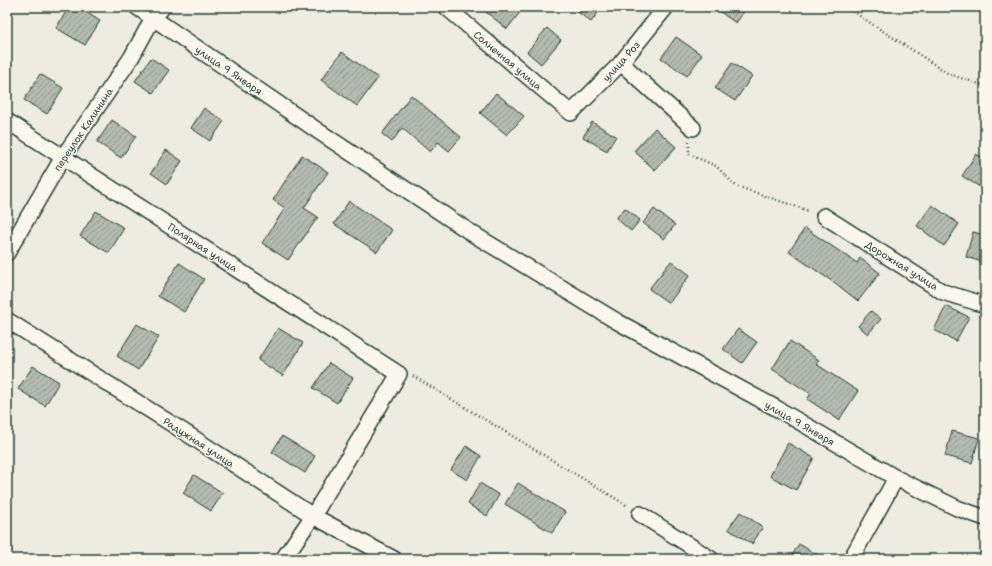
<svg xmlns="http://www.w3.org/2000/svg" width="992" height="566" viewBox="0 0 992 566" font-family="'Shantell Sans',sans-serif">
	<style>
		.building { fill: url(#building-hatch); stroke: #1f3d34 }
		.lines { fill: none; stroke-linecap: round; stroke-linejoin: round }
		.minor-casing { stroke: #1f3d34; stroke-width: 18 }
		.path { stroke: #1f3d34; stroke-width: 2.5; stroke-dasharray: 1 3; stroke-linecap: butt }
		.minor { stroke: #fbf7ec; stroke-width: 15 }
		.labels { text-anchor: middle; stroke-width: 3; stroke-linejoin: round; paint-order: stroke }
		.street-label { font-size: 10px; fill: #1f3d34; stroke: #fbf7ec }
	</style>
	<defs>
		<pattern id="building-hatch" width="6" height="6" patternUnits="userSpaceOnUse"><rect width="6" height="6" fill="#b4bbb0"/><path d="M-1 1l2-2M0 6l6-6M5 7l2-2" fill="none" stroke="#929990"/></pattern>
	</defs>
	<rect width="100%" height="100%" fill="#eeece1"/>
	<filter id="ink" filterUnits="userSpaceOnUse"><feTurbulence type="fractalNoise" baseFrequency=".025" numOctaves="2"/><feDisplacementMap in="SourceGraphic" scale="8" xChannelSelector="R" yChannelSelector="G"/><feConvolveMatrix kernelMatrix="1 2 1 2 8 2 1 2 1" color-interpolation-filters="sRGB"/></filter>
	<g filter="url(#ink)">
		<!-- building -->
		<g class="building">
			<path d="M 69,7 L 78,7 L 100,21 L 85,45 L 56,28 Z"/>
			<path d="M 480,7 L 524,7 L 507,29 Z"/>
			<path d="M 571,7 L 602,7 L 591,22 Z"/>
			<path d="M 713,7 L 747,7 L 736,23 Z"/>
			<path d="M 547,28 L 561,40 L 541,64 L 527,52 Z"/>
			<path d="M 676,37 L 702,55 L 687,76 L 661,58 Z"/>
			<path d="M 342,52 L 378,78 L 357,106 L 321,80 Z"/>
			<path d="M 151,58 L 169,70 L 153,93 L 135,81 Z"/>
			<path d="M 732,63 L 752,76 L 735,101 L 715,88 Z"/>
			<path d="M 40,74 L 63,88 L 47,114 L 24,100 Z"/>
			<path d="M 496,93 L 524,116 L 507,135 L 480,113 Z"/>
			<path d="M 411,95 L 461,137 L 449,151 L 438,142 L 430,152 L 402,128 L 392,142 L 382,134 Z"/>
			<path d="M 204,108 L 224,121 L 210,141 L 191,128 Z"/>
			<path d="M 112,120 L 136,136 L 121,158 L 97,142 Z"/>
			<path d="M 592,122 L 616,136 L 607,151 L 583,137 Z"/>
			<path d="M 655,128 L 676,147 L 655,170 L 634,151 Z"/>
			<path d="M 166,150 L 182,161 L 167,184 L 151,173 Z"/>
			<path d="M 976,154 L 985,159 L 985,190 L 962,176 Z"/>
			<path d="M 302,155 L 328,172 L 304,208 L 318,217 L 288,260 L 262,243 L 285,208 L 273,200 Z"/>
			<path d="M 349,201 L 392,230 L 377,252 L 334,224 Z"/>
			<path d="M 932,205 L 959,224 L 944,246 L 917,226 Z"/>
			<path d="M 625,208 L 640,220 L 631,231 L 616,218 Z"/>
			<path d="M 654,209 L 675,225 L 664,239 L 643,223 Z"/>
			<path d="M 96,211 L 124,228 L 109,253 L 80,236 Z"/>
			<path d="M 805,228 L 857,263 L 860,258 L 880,273 L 858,301 L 839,286 L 789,252 Z"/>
			<path d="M 973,232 L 985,235 L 985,263 L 966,257 Z"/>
			<path d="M 671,261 L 690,275 L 669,303 L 649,289 Z"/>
			<path d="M 179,263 L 204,279 L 184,312 L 158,296 Z"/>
			<path d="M 946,306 L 969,317 L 956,341 L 934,330 Z"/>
			<path d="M 871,311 L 881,319 L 868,334 L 858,326 Z"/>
			<path d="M 137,324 L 159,337 L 138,370 L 117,356 Z"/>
			<path d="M 278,328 L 303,343 L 283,376 L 258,360 Z"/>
			<path d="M 738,329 L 757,342 L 742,363 L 723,349 Z"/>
			<path d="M 790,341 L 819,360 L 816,364 L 858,391 L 839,420 L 807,399 L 811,394 L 772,369 Z"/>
			<path d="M 329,363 L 353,378 L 337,403 L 313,388 Z"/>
			<path d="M 33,366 L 59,382 L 45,406 L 18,389 Z"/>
			<path d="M 952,431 L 979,438 L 972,463 L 945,456 Z"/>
			<path d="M 282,436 L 315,456 L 305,473 L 272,452 Z"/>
			<path d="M 788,443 L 814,458 L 796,490 L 770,476 Z"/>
			<path d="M 466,446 L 481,456 L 467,480 L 451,470 Z"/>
			<path d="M 194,475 L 223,493 L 211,511 L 183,493 Z"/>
			<path d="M 480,483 L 499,495 L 487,516 L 468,504 Z"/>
			<path d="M 518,483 L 565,512 L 552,533 L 505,504 Z"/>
			<path d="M 740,512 L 763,527 L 752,544 L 728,529 Z"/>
			<path d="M 799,544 L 825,559 L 790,559 Z"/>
		</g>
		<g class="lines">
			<defs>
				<g id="minor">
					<path d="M 137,7 L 321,133 L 473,234 L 618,322 L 776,408 L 896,478 L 957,508 L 985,518"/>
					<path d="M 446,7 L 571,113 L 621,63 L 666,7"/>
					<path d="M 621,63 L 693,128"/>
					<path d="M 7,121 L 399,374 L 313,516 L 283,559"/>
					<path d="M 824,216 L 943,292 L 985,305"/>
					<path d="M 7,253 L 63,157 L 131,58 L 153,18 L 163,7"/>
					<path d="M 7,320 L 186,433 L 313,516 L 394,559"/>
					<path d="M 640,514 L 711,559"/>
					<path d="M 851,559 L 896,478"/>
				</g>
			</defs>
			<!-- minor casing -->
			<use href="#minor" class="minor-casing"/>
			<!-- path -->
			<g class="path">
				<path d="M 846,7 L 949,74 L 985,86"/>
				<path d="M 689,142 L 689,154 L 716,166 L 736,186 L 809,211"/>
				<path d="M 413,376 L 628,506"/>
			</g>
			<!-- minor -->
			<use href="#minor" class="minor"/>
		</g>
	</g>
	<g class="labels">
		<!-- street labels -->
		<g class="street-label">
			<text transform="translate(508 60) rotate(40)" y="4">Солнечная улица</text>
			<text transform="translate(621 61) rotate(-48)" y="4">улица Роз</text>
			<text transform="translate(229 70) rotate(34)" y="4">улица 9 Января</text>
			<text transform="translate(83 129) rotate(-56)" y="4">переулок Калинина</text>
			<text transform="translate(203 247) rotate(33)" y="4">Полярная улица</text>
			<text transform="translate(902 265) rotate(32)" y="4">Дорожная улица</text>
			<text transform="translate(800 423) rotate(30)" y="4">улица 9 Января</text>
			<text transform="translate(199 442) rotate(33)" y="4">Радужная улица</text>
		</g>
	</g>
	<!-- margin -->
	<rect width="992" height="566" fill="none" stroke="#fbf7ec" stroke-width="24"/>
	<rect x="12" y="12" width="968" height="542" fill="none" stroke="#1f3d34" stroke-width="1.5" filter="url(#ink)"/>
</svg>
